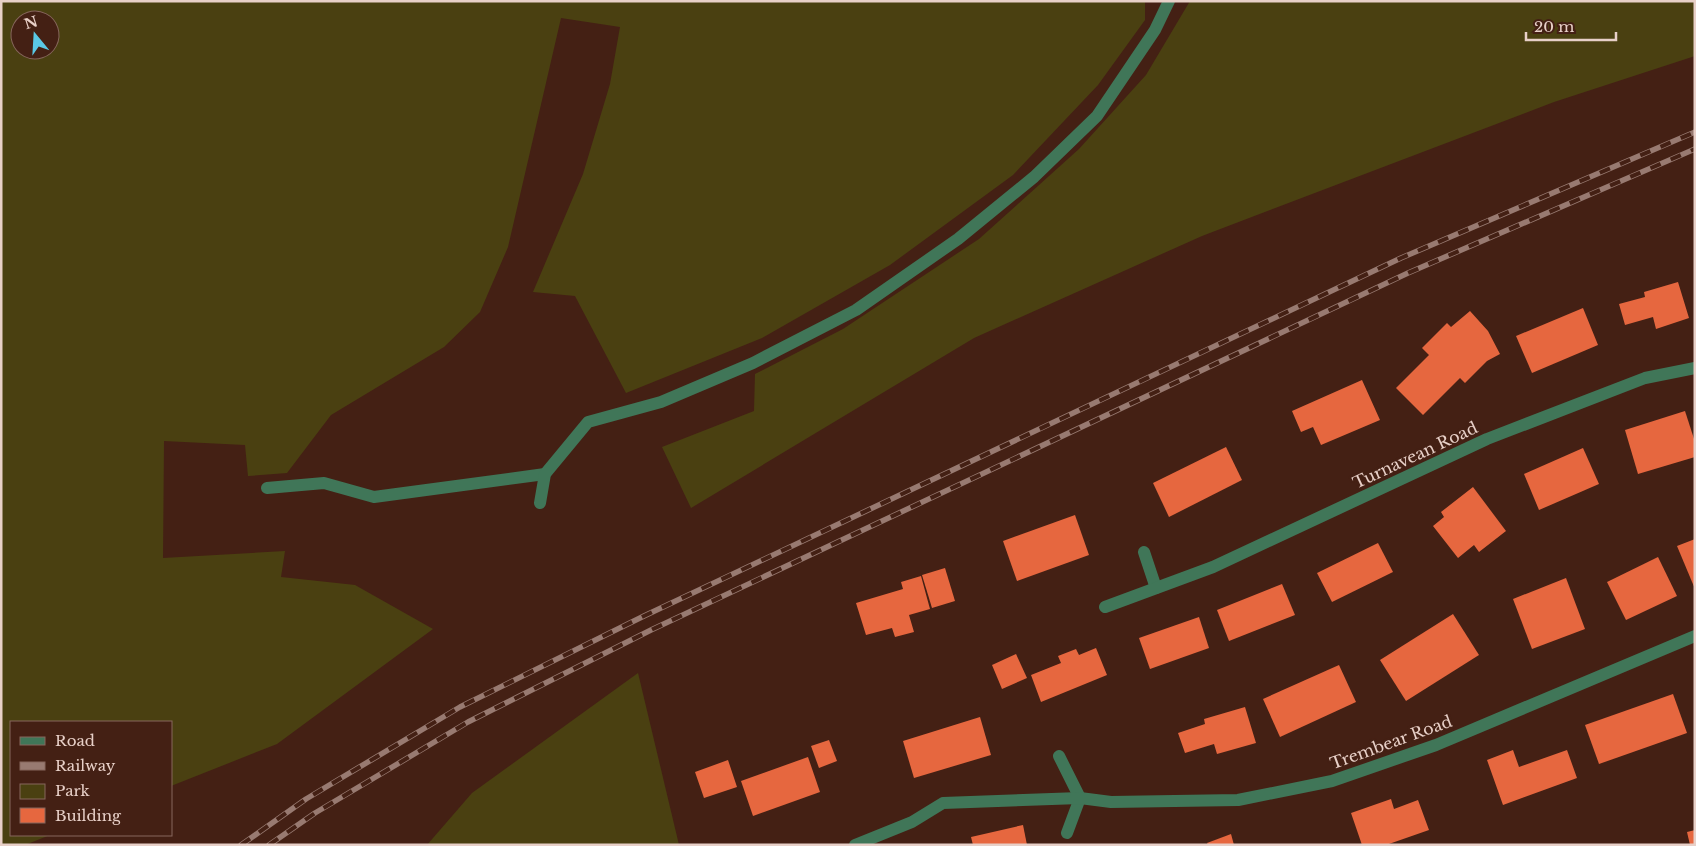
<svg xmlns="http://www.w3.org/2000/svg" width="1696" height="846" viewBox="0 0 1696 846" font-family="'Libre Baskerville',serif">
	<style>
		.green { fill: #4a4011; fill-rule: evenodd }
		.building { fill: #e6673f }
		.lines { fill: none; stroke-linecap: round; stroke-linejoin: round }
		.minor { stroke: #407658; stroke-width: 12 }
		.rail-casing { stroke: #987a71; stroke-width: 5.5 }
		.rail { stroke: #442014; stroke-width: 4; stroke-dasharray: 11; stroke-linecap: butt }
		.labels { text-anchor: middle; stroke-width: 5; stroke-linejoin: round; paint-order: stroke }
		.street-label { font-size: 16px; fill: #e8d0c8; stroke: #442014 }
	</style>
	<rect width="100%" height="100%" fill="#442014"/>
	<!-- green -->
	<g class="green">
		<path d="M 1,1 L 1145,1 L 1145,20 L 1098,85 L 1013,175 L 890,265 L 762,338 L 626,393 L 575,296 L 533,292 L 583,174 L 610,84 L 620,27 L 561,18 L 508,247 L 480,312 L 444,347 L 331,415 L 287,473 L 248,476 L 245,445 L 164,441 L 163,558 L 285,551 L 281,577 L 355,585 L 433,629 L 277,744 L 171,786 L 171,722 L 11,722 L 11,835 L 50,835 L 25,845 L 1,845 ZM 20,20 L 50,20 L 50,50 L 20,50 Z"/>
		<path d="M 1190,1 L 1695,1 L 1695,56 L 1554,102 L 1202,236 L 974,338 L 691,508 L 662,447 L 754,411 L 755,374 L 843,329 L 979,239 L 1079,149 L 1146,75 Z"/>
		<path d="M 638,673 L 679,845 L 427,845 L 472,793 Z"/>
	</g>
	<!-- building -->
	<g class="building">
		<path d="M 1678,282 L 1689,318 L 1656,329 L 1653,317 L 1625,325 L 1619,304 L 1645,297 L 1644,292 Z"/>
		<path d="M 1583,308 L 1598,345 L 1532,373 L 1516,336 Z"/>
		<path d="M 1470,311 L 1488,331 L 1500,354 L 1487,361 L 1465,383 L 1460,378 L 1423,415 L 1396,388 L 1429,355 L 1422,348 L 1447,323 L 1451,327 Z"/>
		<path d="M 1362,380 L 1380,420 L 1321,445 L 1313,427 L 1301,432 L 1292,411 Z"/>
		<path d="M 1685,411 L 1695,442 L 1695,457 L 1638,474 L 1625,430 Z"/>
		<path d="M 1226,447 L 1242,480 L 1169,517 L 1153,483 Z"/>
		<path d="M 1583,448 L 1599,484 L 1539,510 L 1524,474 Z"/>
		<path d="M 1473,487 L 1506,531 L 1479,552 L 1474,545 L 1458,558 L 1433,526 L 1444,517 L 1441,512 Z"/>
		<path d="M 1075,515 L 1089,555 L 1017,581 L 1003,541 Z"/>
		<path d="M 1695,539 L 1695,589 L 1677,546 Z"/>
		<path d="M 1378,543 L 1393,572 L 1332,602 L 1317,573 Z"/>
		<path d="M 1658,557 L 1677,596 L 1626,620 L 1607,582 Z"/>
		<path d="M 945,568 L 955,601 L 932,608 L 922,575 Z"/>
		<path d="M 921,576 L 930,609 L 909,615 L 914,632 L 895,637 L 892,628 L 866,635 L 856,603 L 903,589 L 901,582 Z"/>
		<path d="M 1566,578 L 1585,629 L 1532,649 L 1513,599 Z"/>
		<path d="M 1282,584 L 1295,615 L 1229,641 L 1217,610 Z"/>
		<path d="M 1453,614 L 1479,655 L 1406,701 L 1380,660 Z"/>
		<path d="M 1199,617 L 1209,648 L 1150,669 L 1139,638 Z"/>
		<path d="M 1096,648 L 1107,675 L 1041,702 L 1031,675 L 1061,663 L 1058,656 L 1076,649 L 1079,655 Z"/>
		<path d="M 1016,654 L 1027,678 L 1002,689 L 992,665 Z"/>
		<path d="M 1339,665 L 1356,702 L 1280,737 L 1263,699 Z"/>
		<path d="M 1673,694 L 1687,733 L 1599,764 L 1585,725 Z"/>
		<path d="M 1245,707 L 1256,743 L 1217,754 L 1214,744 L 1185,753 L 1178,733 L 1205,724 L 1204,719 Z"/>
		<path d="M 980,717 L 991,755 L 914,778 L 903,741 Z"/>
		<path d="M 829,740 L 837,761 L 819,768 L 811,746 Z"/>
		<path d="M 1513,750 L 1519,767 L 1567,750 L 1577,778 L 1503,805 L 1487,760 Z"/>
		<path d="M 808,757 L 820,792 L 753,816 L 741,781 Z"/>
		<path d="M 728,760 L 737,787 L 704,798 L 695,772 Z"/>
		<path d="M 1391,799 L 1394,809 L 1418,800 L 1429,830 L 1386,845 L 1362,845 L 1351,813 Z"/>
		<path d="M 1023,825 L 1027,845 L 973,845 L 971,837 Z"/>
		<path d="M 1695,830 L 1695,845 L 1690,845 L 1687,832 Z"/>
		<path d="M 1231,834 L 1234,845 L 1208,845 L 1207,843 Z"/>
	</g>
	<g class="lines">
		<!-- minor -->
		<g class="minor">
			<path d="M 267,488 L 324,483 L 374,497 L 545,474"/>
			<path d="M 540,503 L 545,474 L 588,422 L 661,402 L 753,363 L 856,310 L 958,239 L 1034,177 L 1097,116 L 1155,30 L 1169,1"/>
			<path d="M 1144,552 L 1156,588"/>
			<path d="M 1105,607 L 1213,567 L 1487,439 L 1645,378 L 1695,368"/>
			<path d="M 1059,756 L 1080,798 L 1067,833"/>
			<path d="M 855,845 L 912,822 L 943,803 L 1080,798 L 1111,802 L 1238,800 L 1332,781 L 1436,745 L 1695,636"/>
		</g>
		<defs>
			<g id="rail">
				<path d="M 241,845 L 306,799 L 460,707 L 644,616 L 1401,258 L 1695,132"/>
				<path d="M 269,845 L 315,813 L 468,722 L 651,630 L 1408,273 L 1695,149"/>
			</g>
		</defs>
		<!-- rail casing -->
		<use href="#rail" class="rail-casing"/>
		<!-- rail -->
		<use href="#rail" class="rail"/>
	</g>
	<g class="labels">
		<!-- street labels -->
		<g class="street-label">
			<text transform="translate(1415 455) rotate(-25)" y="6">Turnavean Road</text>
			<text transform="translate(1391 742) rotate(-20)" y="6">Trembear Road</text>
		</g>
	</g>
	<!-- border -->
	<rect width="1696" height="846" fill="none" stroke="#e8d0c8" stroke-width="5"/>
	<!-- legend -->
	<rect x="10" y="721" width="162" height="115" fill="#442014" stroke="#86665c"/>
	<rect x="20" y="737" width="25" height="8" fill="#407658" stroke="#86665c"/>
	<text x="55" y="746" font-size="15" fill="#e8d0c8">Road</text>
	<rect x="20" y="762" width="25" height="8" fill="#987a71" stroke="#86665c"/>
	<text x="55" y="771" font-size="15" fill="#e8d0c8">Railway</text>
	<rect x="20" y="784" width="25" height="15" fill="#4a4011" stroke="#86665c"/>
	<text x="55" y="796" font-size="15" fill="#e8d0c8">Park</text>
	<rect x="20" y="808" width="25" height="15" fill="#e6673f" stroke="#86665c"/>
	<text x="55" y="821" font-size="15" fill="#e8d0c8">Building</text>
	<!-- north arrow -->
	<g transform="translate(35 35) rotate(342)"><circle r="24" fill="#442014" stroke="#86665c"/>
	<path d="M0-4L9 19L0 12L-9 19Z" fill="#5ac8e5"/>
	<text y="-8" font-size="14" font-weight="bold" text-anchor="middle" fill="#e8d0c8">N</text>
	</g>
	<!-- scale -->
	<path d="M1526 32v8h90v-8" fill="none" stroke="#e8d0c8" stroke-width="2.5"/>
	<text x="1534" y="32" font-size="15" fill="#e8d0c8" stroke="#442014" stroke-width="4" paint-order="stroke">20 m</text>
</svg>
